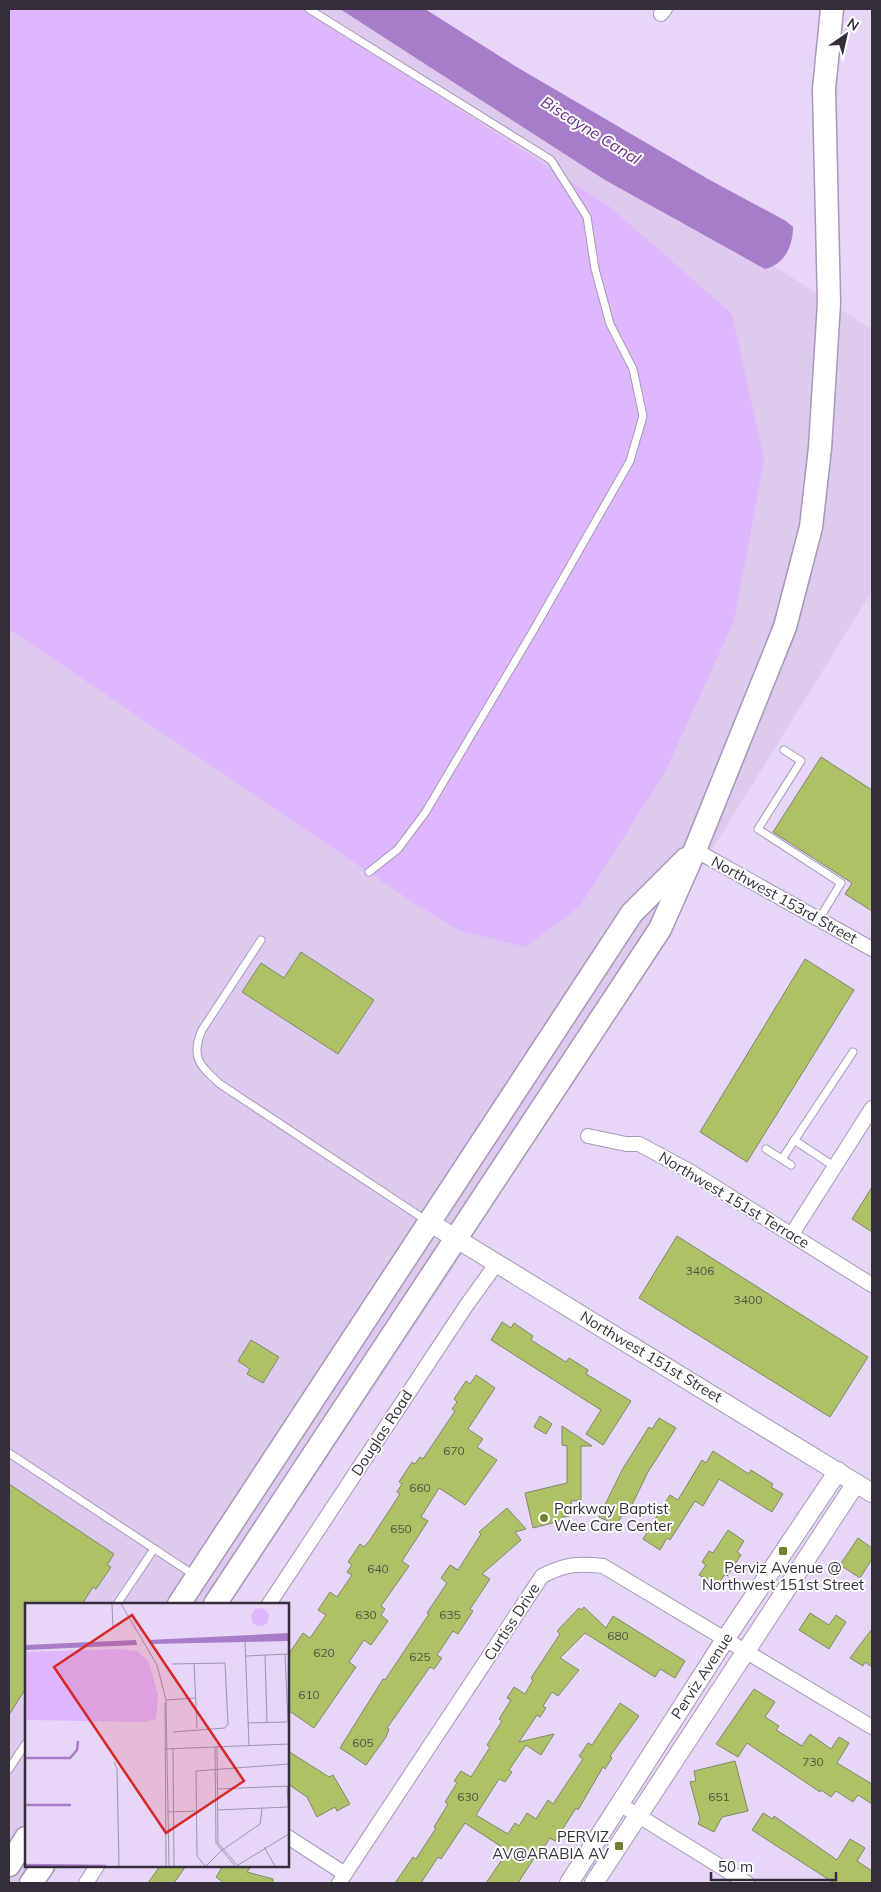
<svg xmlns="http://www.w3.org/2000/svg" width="881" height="1892" viewBox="0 0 881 1892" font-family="Mulish,sans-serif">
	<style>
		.built { fill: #dec9ef }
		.green { fill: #deb7ff }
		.water { fill: #a77cc9 }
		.building { fill: #adc267; stroke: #7f8767 }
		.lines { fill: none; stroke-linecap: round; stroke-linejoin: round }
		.service-casing { stroke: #a897b6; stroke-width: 9 }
		.minor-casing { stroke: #a897b6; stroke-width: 16 }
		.tertiary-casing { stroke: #a897b6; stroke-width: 20 }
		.primary-casing { stroke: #a897b6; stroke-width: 25 }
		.service { stroke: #fff; stroke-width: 7 }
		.minor { stroke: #fff; stroke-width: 14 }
		.tertiary { stroke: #fff; stroke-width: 18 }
		.primary { stroke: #fff; stroke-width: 22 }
		.poi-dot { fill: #708130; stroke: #fff; stroke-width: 2 }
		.labels { text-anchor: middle; stroke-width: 4; stroke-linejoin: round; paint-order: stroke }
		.number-label { font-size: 12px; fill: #535345 }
		.street-label { font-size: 15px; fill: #352e3a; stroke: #fff }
		.poi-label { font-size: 15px; fill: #352e3a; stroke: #fff; text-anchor: start }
		.water-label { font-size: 16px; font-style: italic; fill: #642d89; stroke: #fff }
		.inset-river { fill: none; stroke: #a77cc9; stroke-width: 2.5 }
		.inset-road { fill: none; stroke: #a093ab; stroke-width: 1 }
		.view { fill: #d62828; fill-opacity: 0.15; stroke: #d62828; stroke-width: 2.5 }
		.inset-edge { fill: none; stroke: #352e3a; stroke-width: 2.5 }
	</style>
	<rect width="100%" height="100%" fill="#e7d6f7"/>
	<!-- built -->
	<path class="built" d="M 9,9 L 383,9 L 872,330 L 872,591 L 450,1273 L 230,1604 L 26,1604 L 26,1866 L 56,1866 L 45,1883 L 9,1883 Z"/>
	<!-- green -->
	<path class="green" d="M 9,9 L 304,9 L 610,207 L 732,314 L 764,460 L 734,621 L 665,772 L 580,906 L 525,947 L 459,930 L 417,905 L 9,629 Z"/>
	<!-- water -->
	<path class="water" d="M 340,9 L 425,9 L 515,66 L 708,179 L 786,221 L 793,227 C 793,246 784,265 765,269 L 605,180 Z"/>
	<!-- building -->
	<g class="building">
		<path d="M 821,757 L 872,790 L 872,911 L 845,894 L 852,883 L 773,832 Z"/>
		<path d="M 301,952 L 374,1000 L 338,1054 L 242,992 L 261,963 L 284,978 Z"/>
		<path d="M 805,959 L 854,990 L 747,1162 L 700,1132 Z"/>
		<path d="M 872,1187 L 872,1232 L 852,1219 Z"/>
		<path d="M 677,1236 L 868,1357 L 830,1417 L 639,1298 Z"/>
		<path d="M 502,1322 L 511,1328 L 514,1323 L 533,1336 L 531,1340 L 566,1362 L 569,1358 L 588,1370 L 586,1374 L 631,1401 L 603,1445 L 586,1434 L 601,1410 L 491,1340 Z"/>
		<path d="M 251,1340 L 279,1357 L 263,1383 L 247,1374 L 250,1369 L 238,1361 Z"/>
		<path d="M 476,1375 L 495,1388 L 468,1429 L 483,1439 L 477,1447 L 497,1460 L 465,1505 L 439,1488 L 421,1517 L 428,1521 L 402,1561 L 409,1566 L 381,1606 L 385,1609 L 381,1615 L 388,1621 L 371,1645 L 364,1640 L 349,1662 L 356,1667 L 314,1728 L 288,1710 L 288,1655 L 303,1633 L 310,1638 L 326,1615 L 318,1610 L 330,1592 L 337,1597 L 352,1575 L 347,1572 L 352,1565 L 348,1562 L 360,1544 L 364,1547 L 370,1540 L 400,1494 L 397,1492 L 402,1484 L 399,1482 L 412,1462 L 415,1464 L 420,1457 L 423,1459 L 455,1411 L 452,1409 L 457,1402 L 454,1399 L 466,1381 L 470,1384 Z"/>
		<path d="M 540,1416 L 552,1424 L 546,1434 L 534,1427 Z"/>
		<path d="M 659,1418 L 676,1428 L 648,1472 L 627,1515 L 623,1513 L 617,1525 L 599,1517 L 622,1470 L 649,1427 L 652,1429 Z"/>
		<path d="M 562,1426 L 592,1446 L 581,1446 L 581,1500 L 571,1501 L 573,1515 L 563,1517 L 564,1520 L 533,1528 L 525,1493 L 567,1483 L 567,1446 L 562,1445 Z"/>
		<path d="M 713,1451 L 749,1474 L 751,1470 L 773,1484 L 771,1487 L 783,1494 L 772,1512 L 719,1479 L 703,1506 L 695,1501 L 670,1540 L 667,1538 L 660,1550 L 643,1539 L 670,1495 L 678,1500 L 702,1460 L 706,1463 Z"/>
		<path d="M 9,1484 L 114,1554 L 107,1565 L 111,1567 L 96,1589 L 93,1587 L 82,1604 L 26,1604 L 26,1688 L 9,1715 Z"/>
		<path d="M 507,1508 L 526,1529 L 515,1532 L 521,1540 L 482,1574 L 490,1579 L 470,1609 L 473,1611 L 458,1634 L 453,1631 L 437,1655 L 442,1658 L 434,1669 L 430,1667 L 418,1684 L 387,1728 L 389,1729 L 386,1737 L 366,1765 L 340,1748 L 383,1679 L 385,1680 L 429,1614 L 427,1613 L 447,1583 L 441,1578 L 450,1565 L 458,1570 L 481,1534 L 479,1532 Z"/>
		<path d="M 728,1530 L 744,1541 L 737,1552 L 741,1555 L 727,1576 L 725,1574 L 717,1586 L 699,1575 L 706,1565 L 702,1562 L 709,1551 L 713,1553 Z"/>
		<path d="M 858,1538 L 872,1548 L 872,1559 L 860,1578 L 840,1565 Z"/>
		<path d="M 584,1607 L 606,1628 L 613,1616 L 685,1661 L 675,1678 L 660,1669 L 655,1677 L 585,1633 L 560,1658 L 579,1670 L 558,1696 L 552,1692 L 543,1706 L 546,1708 L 540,1717 L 537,1715 L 519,1742 L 554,1734 L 541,1755 L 526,1745 L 509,1770 L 512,1772 L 505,1782 L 499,1779 L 476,1815 L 508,1834 L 515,1823 L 519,1826 L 527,1813 L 536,1819 L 548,1800 L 553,1804 L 583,1759 L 579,1756 L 584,1749 L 588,1743 L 592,1745 L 620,1703 L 639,1716 L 610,1756 L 612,1758 L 605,1769 L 603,1767 L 578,1810 L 576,1808 L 555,1841 L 550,1838 L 544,1847 L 542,1846 L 518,1883 L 486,1883 L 508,1851 L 465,1823 L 441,1859 L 438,1857 L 421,1883 L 395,1883 L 413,1857 L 416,1859 L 436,1828 L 434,1827 L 448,1804 L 445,1802 L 457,1783 L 454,1781 L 461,1771 L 471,1777 L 490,1747 L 487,1745 L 502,1721 L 499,1719 L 511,1700 L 507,1698 L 514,1687 L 525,1694 L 533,1680 L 531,1678 L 560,1634 L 557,1631 L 579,1608 L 581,1610 Z"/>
		<path d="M 810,1613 L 829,1625 L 836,1615 L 846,1622 L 829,1649 L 799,1630 Z"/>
		<path d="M 872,1629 L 872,1667 L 865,1662 L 863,1666 L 850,1658 Z"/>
		<path d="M 754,1689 L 775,1702 L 765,1717 L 779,1726 L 776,1730 L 802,1746 L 810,1734 L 831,1749 L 839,1737 L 849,1743 L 837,1763 L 872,1784 L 872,1804 L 858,1795 L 853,1802 L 836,1791 L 831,1797 L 821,1790 L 820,1792 L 747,1743 L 738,1757 L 716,1744 Z"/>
		<path d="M 288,1751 L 329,1777 L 333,1775 L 350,1804 L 337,1811 L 335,1807 L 317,1817 L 307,1797 L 288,1784 Z"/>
		<path d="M 735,1761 L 748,1811 L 722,1817 L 714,1832 L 698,1824 L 700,1819 L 690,1782 L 696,1781 L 694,1771 Z"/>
		<path d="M 763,1813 L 773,1819 L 774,1816 L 837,1860 L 850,1839 L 865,1848 L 857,1861 L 872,1871 L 872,1883 L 834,1883 L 752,1830 Z"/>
		<path d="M 160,1866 L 186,1866 L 174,1883 L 148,1883 Z"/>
		<path d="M 223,1866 L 251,1866 L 247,1872 L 273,1879 L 273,1883 L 224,1883 L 216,1877 Z"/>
	</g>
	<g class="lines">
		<defs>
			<g id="service">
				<path d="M 309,9 L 551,160 L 587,217 L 595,269 L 610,324 L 633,369 L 643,416 L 630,461 L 533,631 L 425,813 L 398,849 L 369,872"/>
				<path d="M 784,750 L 801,761 L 758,829 L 841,883 L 819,919"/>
				<path d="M 261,940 L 202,1030 C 190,1057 200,1066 220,1084 L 427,1221"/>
				<path d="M 794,1140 L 835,1167"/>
				<path d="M 766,1149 L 791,1165"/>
				<path d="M 782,1159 L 853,1052"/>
				<path d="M 9,1453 L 194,1575"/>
				<path d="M 117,1604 L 154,1549"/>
				<path d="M 9,1769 L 26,1743"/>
			</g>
			<g id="minor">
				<path d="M 661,14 L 665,9"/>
				<path d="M 695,850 L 872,949"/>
				<path d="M 588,1136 L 626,1144 L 639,1144 L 691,1172 L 872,1285"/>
				<path d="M 792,1234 L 872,1108"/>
				<path d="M 269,1604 L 466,1306 L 497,1263"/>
				<path d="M 621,1805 L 747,1883"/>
				<path d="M 288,1837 L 345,1874"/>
				<path d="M 86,1883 L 97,1866"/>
				<path d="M 339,1883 L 542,1576 C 566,1564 577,1563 603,1566 L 872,1727"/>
			</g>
			<g id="tertiary">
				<path d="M 429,1222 L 872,1493"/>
				<path d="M 569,1883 L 726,1638 L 838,1471"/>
				<path d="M 594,1883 L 856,1483"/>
			</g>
			<g id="primary">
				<path d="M 179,1604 L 632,913 L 686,859"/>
				<path d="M 215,1604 L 660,929 L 695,850 L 785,627 L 811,527 L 820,448 L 829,303 L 824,89 L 832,9"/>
				<path d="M 9,1865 L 26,1838"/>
				<path d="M 31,1883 L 43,1866"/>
			</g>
		</defs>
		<!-- service casing -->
		<use href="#service" class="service-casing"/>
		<!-- minor casing -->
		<use href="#minor" class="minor-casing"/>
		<!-- tertiary casing -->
		<use href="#tertiary" class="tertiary-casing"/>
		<!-- primary casing -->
		<use href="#primary" class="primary-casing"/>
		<!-- service -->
		<use href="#service" class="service"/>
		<!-- minor -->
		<use href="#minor" class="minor"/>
		<!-- tertiary -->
		<use href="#tertiary" class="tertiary"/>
		<!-- primary -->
		<use href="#primary" class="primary"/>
	</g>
	<!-- markers -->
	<g class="poi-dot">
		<circle cx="544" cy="1518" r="5"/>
		<rect x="778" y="1546" width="10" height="10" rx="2.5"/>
		<rect x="614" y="1841" width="10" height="10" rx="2.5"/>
	</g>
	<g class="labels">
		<!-- number labels -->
		<g class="number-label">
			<text x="700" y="1275">3406</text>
			<text x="748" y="1304">3400</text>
			<text x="454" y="1455">670</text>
			<text x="420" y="1492">660</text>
			<text x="401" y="1533">650</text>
			<text x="378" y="1573">640</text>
			<text x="366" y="1619">630</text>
			<text x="450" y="1619">635</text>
			<text x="618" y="1640">680</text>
			<text x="324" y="1657">620</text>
			<text x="420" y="1661">625</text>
			<text x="309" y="1699">610</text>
			<text x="363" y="1747">605</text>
			<text x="813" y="1766">730</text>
			<text x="468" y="1801">630</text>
			<text x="719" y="1801">651</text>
		</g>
		<!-- street labels -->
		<g class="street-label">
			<text transform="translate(784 900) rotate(29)" y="5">Northwest 153rd Street</text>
			<text transform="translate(734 1200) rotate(31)" y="5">Northwest 151st Terrace</text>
			<text transform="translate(651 1357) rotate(31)" y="5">Northwest 151st Street</text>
			<text transform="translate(382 1433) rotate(-57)" y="5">Douglas Road</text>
			<text transform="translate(512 1622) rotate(-57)" y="5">Curtiss Drive</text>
			<text transform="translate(702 1676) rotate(-57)" y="5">Perviz Avenue</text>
		</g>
		<!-- poi labels -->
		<g class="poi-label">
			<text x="554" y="1514">Parkway Baptist<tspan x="554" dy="17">Wee Care Center</tspan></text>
			<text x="783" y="1573" text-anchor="middle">Perviz Avenue @<tspan x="783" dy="17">Northwest 151st Street</tspan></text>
			<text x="609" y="1842" text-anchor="end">PERVIZ<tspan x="609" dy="17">AV@ARABIA AV</tspan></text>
		</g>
		<!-- water labels -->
		<g class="water-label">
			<text transform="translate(591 130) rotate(32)" y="6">Biscayne Canal</text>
		</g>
	</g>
	<!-- overview -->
	<g transform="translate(25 1603)">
		<rect width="264" height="264" fill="#e7d6f7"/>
		<path d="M226 14a9 9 0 1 1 18 0a9 9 0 1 1-18 0ZM 95,46 L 112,48 L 124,59 L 133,92 L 131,116 L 119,119 L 0,117 L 0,49 Z" fill="#deb7ff"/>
		<path d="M 264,30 L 264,38 L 126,41 L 124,37 ZM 111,37 L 112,42 L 0,47 L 0,42 Z" fill="#a77cc9"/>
		<path class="inset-river" d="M 0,155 L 45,155 L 52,147 L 53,138M 0,202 L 46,202M 0,262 L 81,263"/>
		<path class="inset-road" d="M 87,1 L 88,26M 96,1 L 132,62 L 141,97 L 144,263M 220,37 L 224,143M 260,51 L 263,119M 240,52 L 242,119M 221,53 L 264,51M 169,60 L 172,125M 147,61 L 200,60 L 203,121 L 200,125 L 148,129M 141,97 L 170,95M 140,100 L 141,263M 223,120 L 262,119M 192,143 L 193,240 L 213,263M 190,144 L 191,240 L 210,263M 148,145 L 149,263M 140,146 L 264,141M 89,159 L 92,166 L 94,263M 262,183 L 264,218M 192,186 L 264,183M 192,207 L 264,204M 142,209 L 170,208M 239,244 L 250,263M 213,262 L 264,231M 180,263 L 172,253 L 171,168 L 264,161M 181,263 L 196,248 L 235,221 L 237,205"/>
		<path class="view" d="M 107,12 L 219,178 L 141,230 L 29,64 Z"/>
		<rect width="264" height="264" class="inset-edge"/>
	</g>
	<!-- border -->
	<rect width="881" height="1892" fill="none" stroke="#352e3a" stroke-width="20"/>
	<!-- north arrow -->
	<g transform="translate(846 35) rotate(34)" stroke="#ffffff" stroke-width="4" paint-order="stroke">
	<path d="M0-4L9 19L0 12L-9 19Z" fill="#352e3a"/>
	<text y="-8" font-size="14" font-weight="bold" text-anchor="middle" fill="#352e3a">N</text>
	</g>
	<!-- scale -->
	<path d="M711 1872v8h125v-8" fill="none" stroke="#352e3a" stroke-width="2.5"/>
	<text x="718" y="1872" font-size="15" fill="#352e3a" stroke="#ffffff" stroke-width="4" paint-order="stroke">50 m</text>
</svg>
